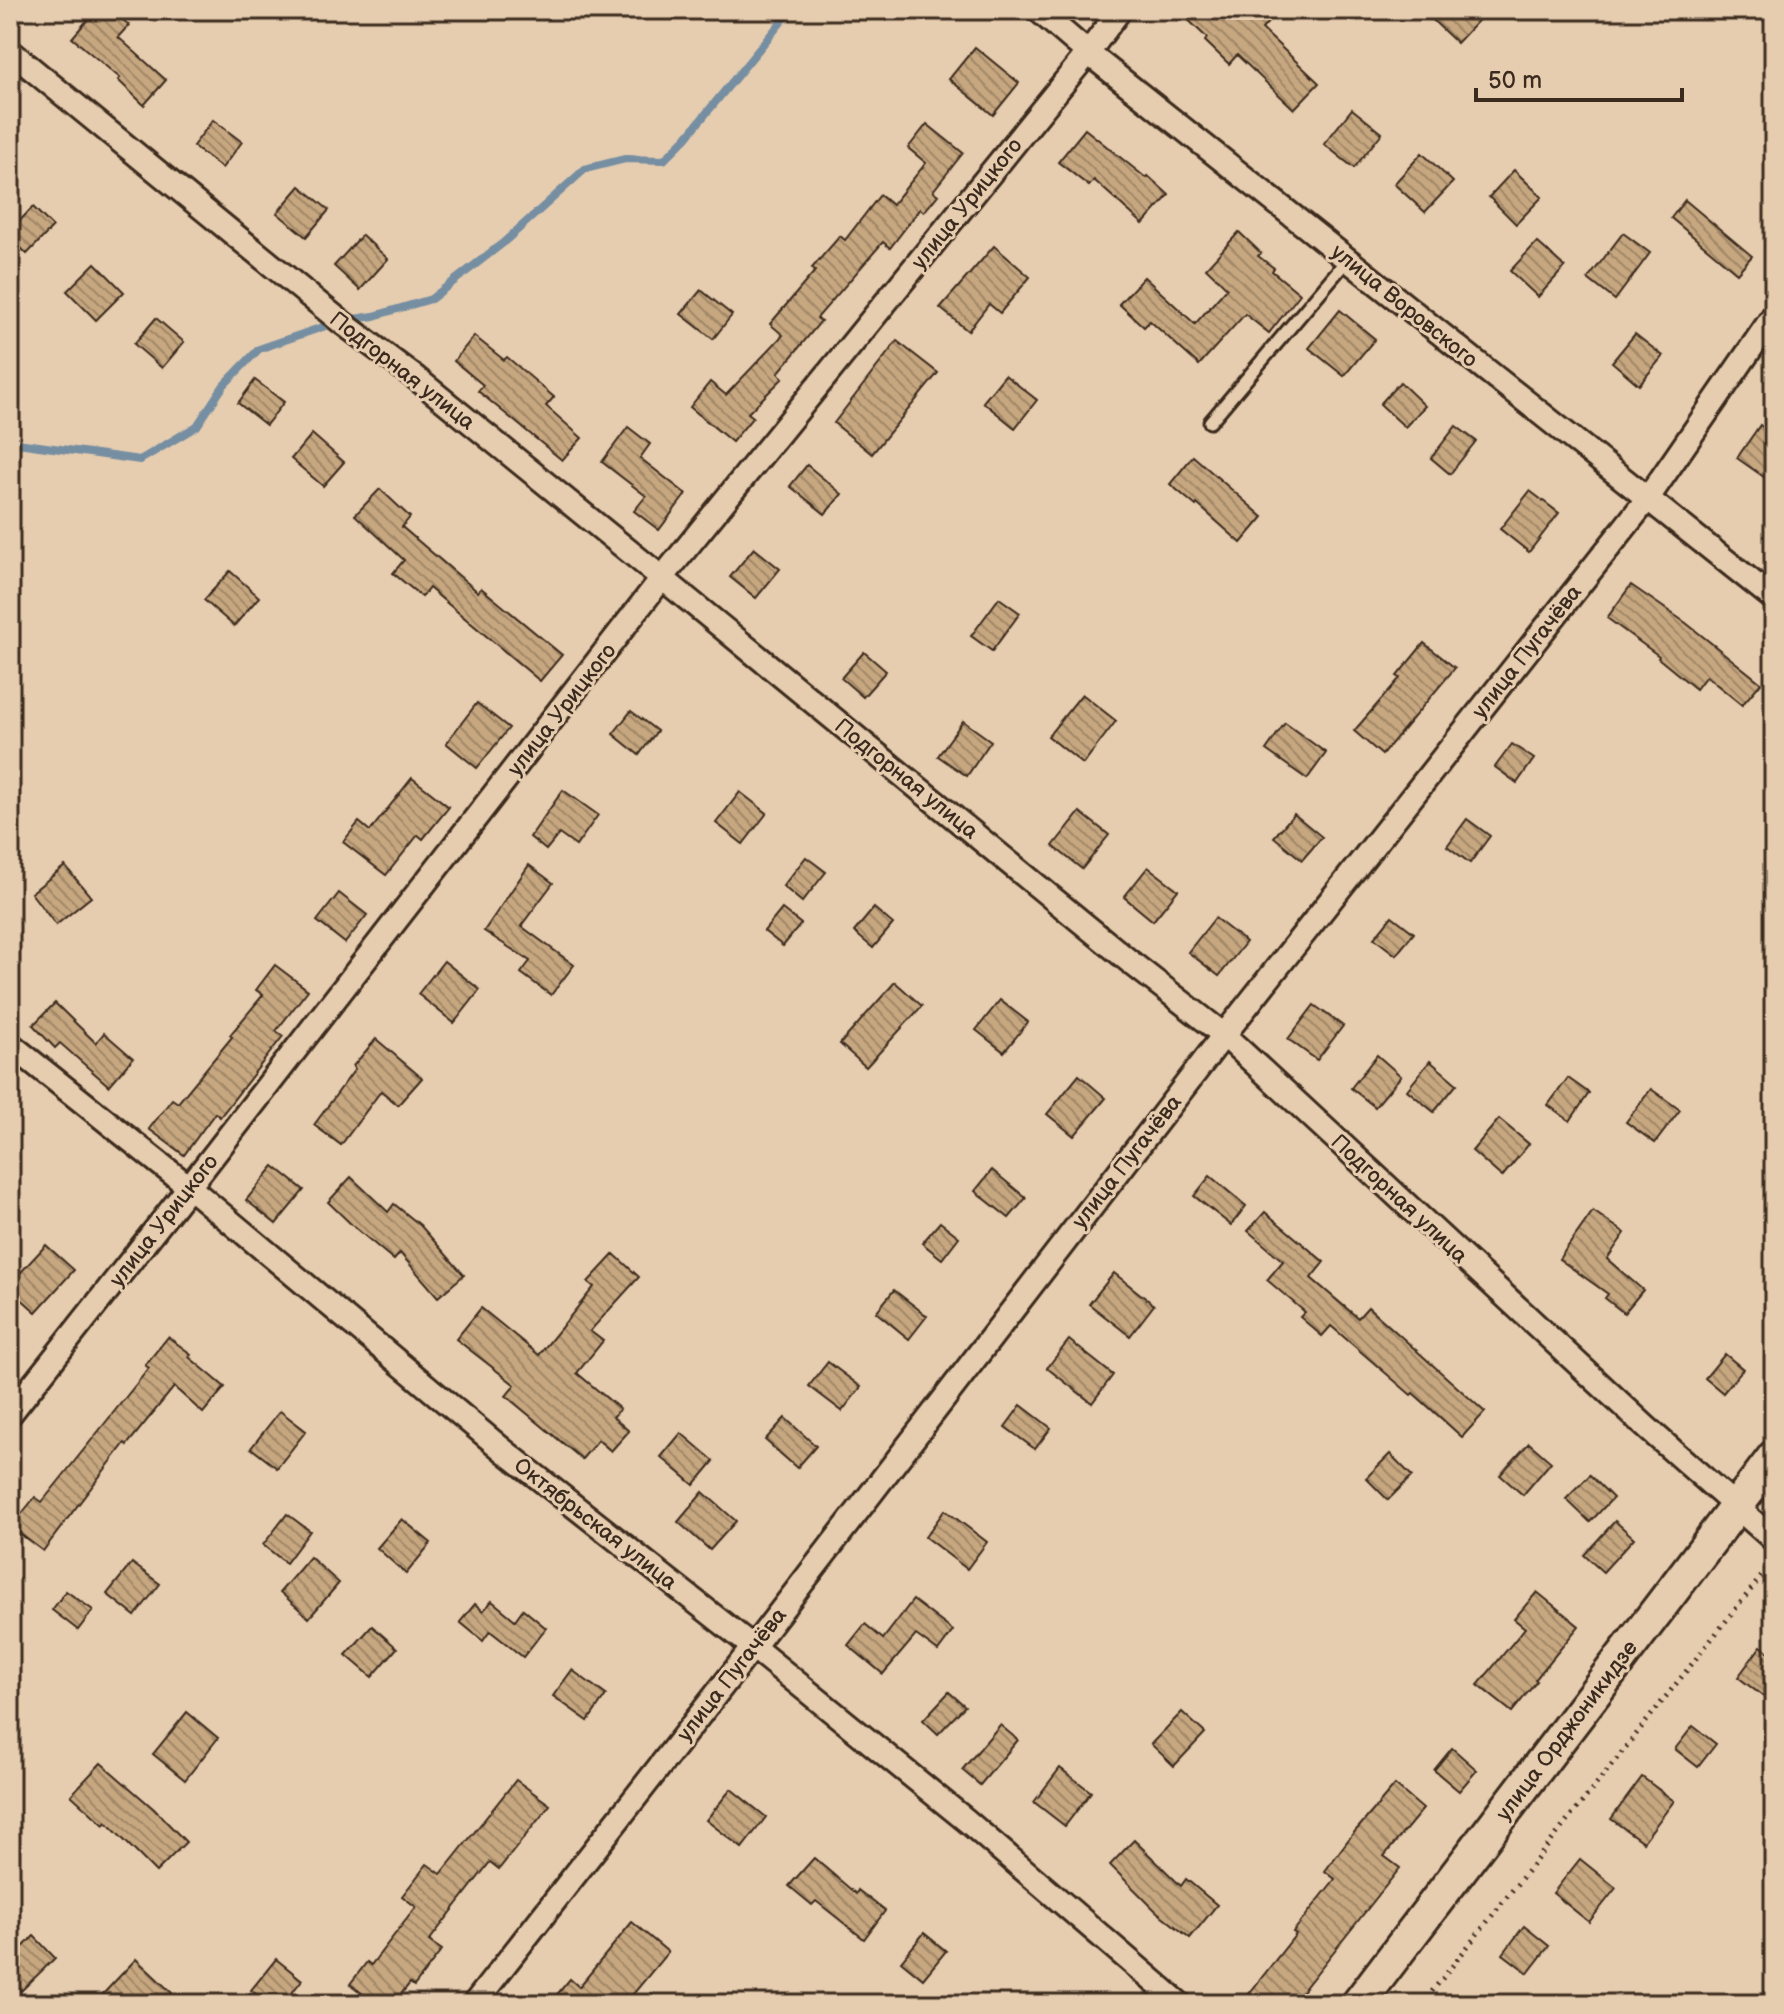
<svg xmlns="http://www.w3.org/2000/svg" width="1784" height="2014" viewBox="0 0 1784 2014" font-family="'Balsamiq Sans',sans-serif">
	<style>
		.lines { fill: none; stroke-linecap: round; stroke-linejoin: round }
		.stream { stroke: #758ea2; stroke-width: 8 }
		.building { fill: url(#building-back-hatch); stroke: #3b2a1e; stroke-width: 2 }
		.lane-casing { stroke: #3b2a1e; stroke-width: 17 }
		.street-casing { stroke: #3b2a1e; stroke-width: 28 }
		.secondary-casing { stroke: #3b2a1e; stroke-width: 38 }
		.path { stroke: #3b2a1e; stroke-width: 5; stroke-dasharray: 2 6; stroke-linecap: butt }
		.lane { stroke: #e7cdaf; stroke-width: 11 }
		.street { stroke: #e7cdaf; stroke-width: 22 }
		.secondary { stroke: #e7cdaf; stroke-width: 32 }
		.labels { text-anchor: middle; stroke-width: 6; stroke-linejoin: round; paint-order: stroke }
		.street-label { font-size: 22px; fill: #3b2a1e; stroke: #e7cdaf }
	</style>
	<defs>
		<pattern id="building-back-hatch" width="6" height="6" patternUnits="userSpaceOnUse" patternTransform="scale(2)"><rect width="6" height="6" fill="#c6a780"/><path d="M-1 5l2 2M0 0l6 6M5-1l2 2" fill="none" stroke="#a28868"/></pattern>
	</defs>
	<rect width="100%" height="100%" fill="#e7cdaf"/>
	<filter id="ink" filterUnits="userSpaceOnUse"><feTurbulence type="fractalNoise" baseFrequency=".0125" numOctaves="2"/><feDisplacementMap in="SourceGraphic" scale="16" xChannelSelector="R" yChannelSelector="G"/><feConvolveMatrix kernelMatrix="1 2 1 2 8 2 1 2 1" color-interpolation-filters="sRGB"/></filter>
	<g filter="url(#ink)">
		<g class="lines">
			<!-- stream -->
			<path class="stream" d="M 10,442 L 140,460 L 197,426 L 224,385 L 259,349 L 340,321 L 374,316 L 431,299 L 503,243 L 585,169 L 625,159 L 664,160 L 686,138 L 791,10"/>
		</g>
		<!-- building -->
		<g class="building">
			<path d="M 96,10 L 111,10 L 129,25 L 118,37 L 166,80 L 144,105 L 118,80 L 120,78 L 72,38 Z"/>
			<path d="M 1178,10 L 1259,10 L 1270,20 L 1262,29 L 1319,83 L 1294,109 L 1237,55 L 1229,64 L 1205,41 L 1207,38 Z"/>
			<path d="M 1422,10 L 1488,10 L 1457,43 Z"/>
			<path d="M 975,47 L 1019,83 L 993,115 L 949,79 Z"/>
			<path d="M 1352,109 L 1382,133 L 1354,168 L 1324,144 Z"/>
			<path d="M 213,120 L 242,142 L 222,168 L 193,146 Z"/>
			<path d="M 927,124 L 963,153 L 933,191 L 938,195 L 924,212 L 920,209 L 890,248 L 883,242 L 817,318 L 821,321 L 778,373 L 783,378 L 748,413 L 753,417 L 732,442 L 690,407 L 710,382 L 726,395 L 783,335 L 770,324 L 815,271 L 812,268 L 840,236 L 845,240 L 880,195 L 892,205 L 926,163 L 908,148 Z"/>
			<path d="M 1085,129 L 1146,178 L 1148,176 L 1169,195 L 1143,224 L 1094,180 L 1089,186 L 1058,162 Z"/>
			<path d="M 1422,153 L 1453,182 L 1425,212 L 1394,184 Z"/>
			<path d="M 1514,170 L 1542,197 L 1516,224 L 1489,197 Z"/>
			<path d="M 300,186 L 329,210 L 306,237 L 277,213 Z"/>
			<path d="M 1685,200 L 1752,256 L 1737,273 L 1671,218 Z"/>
			<path d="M 33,207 L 53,227 L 27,254 L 10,237 L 10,231 Z"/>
			<path d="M 1239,232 L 1261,253 L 1258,256 L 1274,268 L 1272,271 L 1300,294 L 1269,333 L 1245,314 L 1199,365 L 1150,321 L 1144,327 L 1119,304 L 1144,277 L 1195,324 L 1227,288 L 1206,268 Z"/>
			<path d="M 1623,233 L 1650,253 L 1615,300 L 1588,279 Z"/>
			<path d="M 362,235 L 388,259 L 360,290 L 334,266 Z"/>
			<path d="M 1537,242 L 1565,267 L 1538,297 L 1510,271 Z"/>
			<path d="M 994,246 L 1030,277 L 1000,313 L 989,304 L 968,331 L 940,308 Z"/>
			<path d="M 95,263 L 124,292 L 96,320 L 67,291 Z"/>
			<path d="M 701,290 L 732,315 L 713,339 L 681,314 Z"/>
			<path d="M 1340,310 L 1375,339 L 1344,376 L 1309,348 Z"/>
			<path d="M 156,318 L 184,342 L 162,368 L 134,344 Z"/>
			<path d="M 1635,334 L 1663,356 L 1639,385 L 1612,362 Z"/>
			<path d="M 474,336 L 504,360 L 507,357 L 554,397 L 546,406 L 582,438 L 562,460 L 478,391 L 483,385 L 454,361 Z"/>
			<path d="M 897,341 L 938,373 L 872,454 L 834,423 Z"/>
			<path d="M 1005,375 L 1037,400 L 1015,428 L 983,402 Z"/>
			<path d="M 255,380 L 284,402 L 266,425 L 238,403 Z"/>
			<path d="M 1400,382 L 1425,406 L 1405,427 L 1380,404 Z"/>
			<path d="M 1760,425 L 1774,435 L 1774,484 L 1737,458 Z"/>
			<path d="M 1456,426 L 1476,441 L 1450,474 L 1431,458 Z"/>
			<path d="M 628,427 L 650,444 L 640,458 L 686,494 L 659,530 L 634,511 L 646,496 L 602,462 Z"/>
			<path d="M 312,434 L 344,462 L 323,486 L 291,459 Z"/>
			<path d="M 1193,456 L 1263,517 L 1241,543 L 1197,504 L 1196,506 L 1170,484 Z"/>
			<path d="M 807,465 L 842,494 L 825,514 L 790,486 Z"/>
			<path d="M 380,489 L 410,517 L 402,527 L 478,592 L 481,588 L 562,655 L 540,681 L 429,588 L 422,597 L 393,573 L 404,560 L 355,515 Z"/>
			<path d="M 1530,491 L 1559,513 L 1529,552 L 1500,529 Z"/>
			<path d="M 754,548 L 780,569 L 756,598 L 730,577 Z"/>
			<path d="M 230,571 L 259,597 L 234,626 L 204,600 Z"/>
			<path d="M 1631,585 L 1686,623 L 1761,683 L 1742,705 L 1706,676 L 1696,689 L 1658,658 L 1659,656 L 1607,618 Z"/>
			<path d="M 999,598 L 1020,613 L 992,651 L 971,636 Z"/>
			<path d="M 1424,643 L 1455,668 L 1382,755 L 1354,731 L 1400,678 L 1397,676 Z"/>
			<path d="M 864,652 L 886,671 L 863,697 L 841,678 Z"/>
			<path d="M 1082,694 L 1116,721 L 1083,764 L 1048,736 Z"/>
			<path d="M 477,703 L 509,728 L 477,768 L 446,743 Z"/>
			<path d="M 631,711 L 657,731 L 639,755 L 613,734 Z"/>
			<path d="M 963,721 L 991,741 L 967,776 L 938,756 Z"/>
			<path d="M 1285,723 L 1326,753 L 1307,779 L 1266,750 Z"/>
			<path d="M 1512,744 L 1534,759 L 1517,783 L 1495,767 Z"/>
			<path d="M 412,778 L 449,807 L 423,839 L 418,835 L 386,875 L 343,842 L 359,822 L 370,831 Z"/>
			<path d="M 563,790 L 598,815 L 576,846 L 559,834 L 546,850 L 530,837 Z"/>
			<path d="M 740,792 L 767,813 L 743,844 L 716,823 Z"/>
			<path d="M 1080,812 L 1109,835 L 1082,869 L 1053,846 Z"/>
			<path d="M 1294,814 L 1322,837 L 1302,860 L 1274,837 Z"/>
			<path d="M 1467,819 L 1490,836 L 1470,863 L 1447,846 Z"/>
			<path d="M 806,857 L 826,872 L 802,902 L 783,886 Z"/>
			<path d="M 529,865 L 553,883 L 521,926 L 574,965 L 551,995 L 521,973 L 530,961 L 484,931 Z"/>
			<path d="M 65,866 L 91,897 L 56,925 L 31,893 Z"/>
			<path d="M 1148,867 L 1178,890 L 1153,921 L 1124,897 Z"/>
			<path d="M 339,893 L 367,915 L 345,943 L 317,921 Z"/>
			<path d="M 874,908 L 893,924 L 873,948 L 854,932 Z"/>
			<path d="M 782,909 L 801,924 L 783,946 L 764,931 Z"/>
			<path d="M 1392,916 L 1414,933 L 1396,955 L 1374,938 Z"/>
			<path d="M 1215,918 L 1246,942 L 1219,976 L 1188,952 Z"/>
			<path d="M 444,961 L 480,990 L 454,1023 L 418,994 Z"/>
			<path d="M 275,965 L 308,990 L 276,1031 L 283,1036 L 220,1117 L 215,1113 L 184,1155 L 149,1129 L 172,1099 L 178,1103 L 232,1037 L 230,1035 L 263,995 L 256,990 Z"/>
			<path d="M 895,982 L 922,1006 L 866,1067 L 840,1044 Z"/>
			<path d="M 1000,1000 L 1028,1022 L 1004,1052 L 976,1030 Z"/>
			<path d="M 55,1003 L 96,1043 L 104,1033 L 133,1058 L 109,1086 L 60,1043 L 55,1048 L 33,1025 Z"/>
			<path d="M 1314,1005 L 1343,1026 L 1317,1060 L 1288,1039 Z"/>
			<path d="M 376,1039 L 422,1078 L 398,1105 L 381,1091 L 341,1145 L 314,1125 L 355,1069 L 353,1066 Z"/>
			<path d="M 1377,1055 L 1401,1076 L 1375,1107 L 1351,1088 Z"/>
			<path d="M 1430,1061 L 1457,1084 L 1434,1112 L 1407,1090 Z"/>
			<path d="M 1079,1075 L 1106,1098 L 1074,1136 L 1047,1114 Z"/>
			<path d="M 1568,1078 L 1589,1093 L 1570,1121 L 1548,1105 Z"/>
			<path d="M 1651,1089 L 1680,1110 L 1655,1143 L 1626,1122 Z"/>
			<path d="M 1499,1119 L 1529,1144 L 1502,1177 L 1472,1151 Z"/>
			<path d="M 274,1166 L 304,1190 L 276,1224 L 246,1200 Z"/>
			<path d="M 992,1170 L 1026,1198 L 1009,1218 L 975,1191 Z"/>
			<path d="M 1210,1176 L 1246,1206 L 1231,1225 L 1194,1196 Z"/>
			<path d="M 351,1177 L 388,1212 L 394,1204 L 420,1225 L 464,1275 L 438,1297 L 400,1253 L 394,1260 L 353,1226 L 328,1202 Z"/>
			<path d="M 1593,1211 L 1625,1233 L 1607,1259 L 1643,1290 L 1624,1313 L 1605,1298 L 1608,1294 L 1559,1259 Z"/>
			<path d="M 1265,1212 L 1324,1262 L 1311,1278 L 1358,1318 L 1368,1307 L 1485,1412 L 1462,1437 L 1413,1393 L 1411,1395 L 1331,1326 L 1322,1336 L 1300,1317 L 1305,1312 L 1267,1280 L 1283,1261 L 1248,1231 Z"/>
			<path d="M 940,1222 L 959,1237 L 942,1259 L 922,1243 Z"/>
			<path d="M 46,1245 L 74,1270 L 36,1312 L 10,1289 L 10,1284 Z"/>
			<path d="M 614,1254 L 639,1277 L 590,1331 L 603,1341 L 577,1373 L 620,1409 L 613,1417 L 629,1431 L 611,1451 L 598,1440 L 582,1459 L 506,1396 L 515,1385 L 456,1339 L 481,1308 L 539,1355 L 594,1287 L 588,1282 Z"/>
			<path d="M 1114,1273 L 1154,1305 L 1130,1336 L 1089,1304 Z"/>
			<path d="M 894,1290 L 927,1316 L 909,1339 L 876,1312 Z"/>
			<path d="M 168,1337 L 191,1354 L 189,1357 L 225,1387 L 203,1413 L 174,1387 L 127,1445 L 125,1443 L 43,1551 L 11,1527 L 35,1497 L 42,1502 L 149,1368 L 145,1365 Z"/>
			<path d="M 1069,1340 L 1113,1375 L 1092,1403 L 1047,1368 Z"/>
			<path d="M 1725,1354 L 1743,1369 L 1723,1393 L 1705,1378 Z"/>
			<path d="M 828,1362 L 861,1387 L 842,1411 L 809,1386 Z"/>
			<path d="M 1021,1405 L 1051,1428 L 1035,1449 L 1005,1427 Z"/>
			<path d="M 280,1411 L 306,1431 L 277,1468 L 251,1448 Z"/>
			<path d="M 785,1418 L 816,1446 L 797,1468 L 765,1440 Z"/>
			<path d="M 681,1433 L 714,1461 L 694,1485 L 661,1457 Z"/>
			<path d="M 1529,1443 L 1551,1462 L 1523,1495 L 1500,1475 Z"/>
			<path d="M 1390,1454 L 1412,1476 L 1388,1500 L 1366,1478 Z"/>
			<path d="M 1590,1475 L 1613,1498 L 1590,1522 L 1566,1499 Z"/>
			<path d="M 703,1492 L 736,1521 L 710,1550 L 678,1522 Z"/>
			<path d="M 945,1510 L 987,1542 L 967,1569 L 925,1537 Z"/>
			<path d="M 287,1514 L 310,1531 L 286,1563 L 263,1545 Z"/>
			<path d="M 402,1519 L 431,1543 L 406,1574 L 377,1548 Z"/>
			<path d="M 1615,1521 L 1634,1538 L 1603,1572 L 1584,1555 Z"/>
			<path d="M 310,1557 L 339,1583 L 309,1618 L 280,1592 Z"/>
			<path d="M 132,1563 L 160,1584 L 135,1616 L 107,1594 Z"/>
			<path d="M 66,1591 L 93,1610 L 78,1630 L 52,1610 Z"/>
			<path d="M 1537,1592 L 1579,1626 L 1535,1680 L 1537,1681 L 1512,1712 L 1478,1685 L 1525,1628 L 1514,1619 Z"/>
			<path d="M 913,1600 L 953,1631 L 938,1651 L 916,1635 L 883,1674 L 848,1645 L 865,1624 L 883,1639 Z"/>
			<path d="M 492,1601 L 515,1620 L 523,1609 L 546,1628 L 523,1657 L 490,1631 L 483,1641 L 460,1622 L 475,1604 L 483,1611 Z"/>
			<path d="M 372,1626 L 397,1648 L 372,1677 L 346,1655 Z"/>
			<path d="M 1761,1646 L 1774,1656 L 1774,1687 L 1765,1698 L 1738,1677 Z"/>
			<path d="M 572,1670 L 606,1695 L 588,1721 L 553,1696 Z"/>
			<path d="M 949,1692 L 965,1706 L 938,1734 L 923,1720 Z"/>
			<path d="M 187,1712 L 218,1738 L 185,1780 L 153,1754 Z"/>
			<path d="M 1182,1712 L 1205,1733 L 1174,1766 L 1151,1744 Z"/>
			<path d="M 1000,1725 L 1018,1740 L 980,1785 L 962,1770 Z"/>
			<path d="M 1693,1726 L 1716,1744 L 1698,1767 L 1675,1749 Z"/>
			<path d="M 1452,1748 L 1477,1770 L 1459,1791 L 1434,1770 Z"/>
			<path d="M 101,1763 L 154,1809 L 186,1842 L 156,1872 L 106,1822 L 104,1825 L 71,1795 Z"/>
			<path d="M 1060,1768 L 1091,1792 L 1065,1826 L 1034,1802 Z"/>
			<path d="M 1642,1777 L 1674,1801 L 1643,1842 L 1611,1819 Z"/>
			<path d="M 516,1780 L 550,1805 L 499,1869 L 490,1862 L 429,1941 L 442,1950 L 414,1986 L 410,1983 L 393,2004 L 376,2004 L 350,1984 L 367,1962 L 371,1965 L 416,1907 L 402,1896 L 427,1864 L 441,1874 Z"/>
			<path d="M 1395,1785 L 1423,1809 L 1384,1856 L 1400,1868 L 1292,2004 L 1259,2004 L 1248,1995 L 1296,1934 L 1293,1932 L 1335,1879 L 1325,1871 L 1352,1835 Z"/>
			<path d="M 731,1789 L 766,1817 L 742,1848 L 706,1820 Z"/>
			<path d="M 1134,1840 L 1181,1886 L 1186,1879 L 1217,1905 L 1190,1938 L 1156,1911 L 1110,1865 Z"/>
			<path d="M 814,1858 L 856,1894 L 858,1890 L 885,1911 L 864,1939 L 816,1901 L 812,1905 L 789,1886 Z"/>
			<path d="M 1580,1859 L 1616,1888 L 1589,1922 L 1553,1893 Z"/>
			<path d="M 632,1922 L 668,1952 L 625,2004 L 549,2004 L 570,1979 L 579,1987 Z"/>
			<path d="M 1524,1926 L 1549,1946 L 1528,1973 L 1503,1954 Z"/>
			<path d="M 924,1933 L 946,1951 L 923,1979 L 901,1961 Z"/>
			<path d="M 34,1936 L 55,1958 L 21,1991 L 10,1979 L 10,1960 Z"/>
			<path d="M 136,1959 L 172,1993 L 161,2004 L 114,2004 L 103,1994 Z"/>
			<path d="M 276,1959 L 302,1980 L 283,2004 L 268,2004 L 251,1990 Z"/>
		</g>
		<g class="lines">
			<defs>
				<path id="lane" d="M 1210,422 L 1348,259"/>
				<g id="street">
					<path d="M 1038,10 L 1088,53 L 1774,599"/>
					<path d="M 10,51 L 340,321 L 416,378 L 662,578 L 1129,961 L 1224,1035 L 1647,1428 L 1774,1540"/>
					<path d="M 10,1044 L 189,1187 L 503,1450 L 753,1647 L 967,1821 L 1180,2004"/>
					<path d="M 10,1414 L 189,1187 L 662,578 L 1088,53 L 1120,10"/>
					<path d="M 474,2004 L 753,1647 L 1224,1035 L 1648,498 L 1774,315"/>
				</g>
				<path id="secondary" d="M 1358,2004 L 1774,1457"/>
			</defs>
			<!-- lane casing -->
			<use href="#lane" class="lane-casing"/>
			<!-- street casing -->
			<use href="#street" class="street-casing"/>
			<!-- secondary casing -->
			<use href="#secondary" class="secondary-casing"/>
			<!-- path -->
			<path class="path" d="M 1422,2004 L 1772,1563"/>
			<!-- lane -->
			<use href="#lane" class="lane"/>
			<!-- street -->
			<use href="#street" class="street"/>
			<!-- secondary -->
			<use href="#secondary" class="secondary"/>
		</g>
	</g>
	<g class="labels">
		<!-- street labels -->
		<g class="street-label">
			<text transform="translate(966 203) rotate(-51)" y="8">улица Урицкого</text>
			<text transform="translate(1405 305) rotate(39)" y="8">улица Воровского</text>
			<text transform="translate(403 370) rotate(38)" y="8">Подгорная улица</text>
			<text transform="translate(1526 651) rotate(-52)" y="8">улица Пугачёва</text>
			<text transform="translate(561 709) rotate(-52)" y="8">улица Урицкого</text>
			<text transform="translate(907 778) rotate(39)" y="8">Подгорная улица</text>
			<text transform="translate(1126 1161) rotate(-52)" y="8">улица Пугачёва</text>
			<text transform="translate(1400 1198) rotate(43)" y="8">Подгорная улица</text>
			<text transform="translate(163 1220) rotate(-52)" y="8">улица Урицкого</text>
			<text transform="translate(596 1523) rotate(38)" y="8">Октябрьская улица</text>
			<text transform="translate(731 1674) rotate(-52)" y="8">улица Пугачёва</text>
			<text transform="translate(1566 1730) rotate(-53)" y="8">улица Орджоникидзе</text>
		</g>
	</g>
	<!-- margin -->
	<rect width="1784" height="2014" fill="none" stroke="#e7cdaf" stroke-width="40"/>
	<rect x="20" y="20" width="1744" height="1974" fill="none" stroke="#3b2a1e" stroke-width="3" filter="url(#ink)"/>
	<!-- scale -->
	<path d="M1476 88v12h206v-12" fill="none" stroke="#3b2a1e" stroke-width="4"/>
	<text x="1488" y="88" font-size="24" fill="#3b2a1e" stroke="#e7cdaf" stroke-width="6" paint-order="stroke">50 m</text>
</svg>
